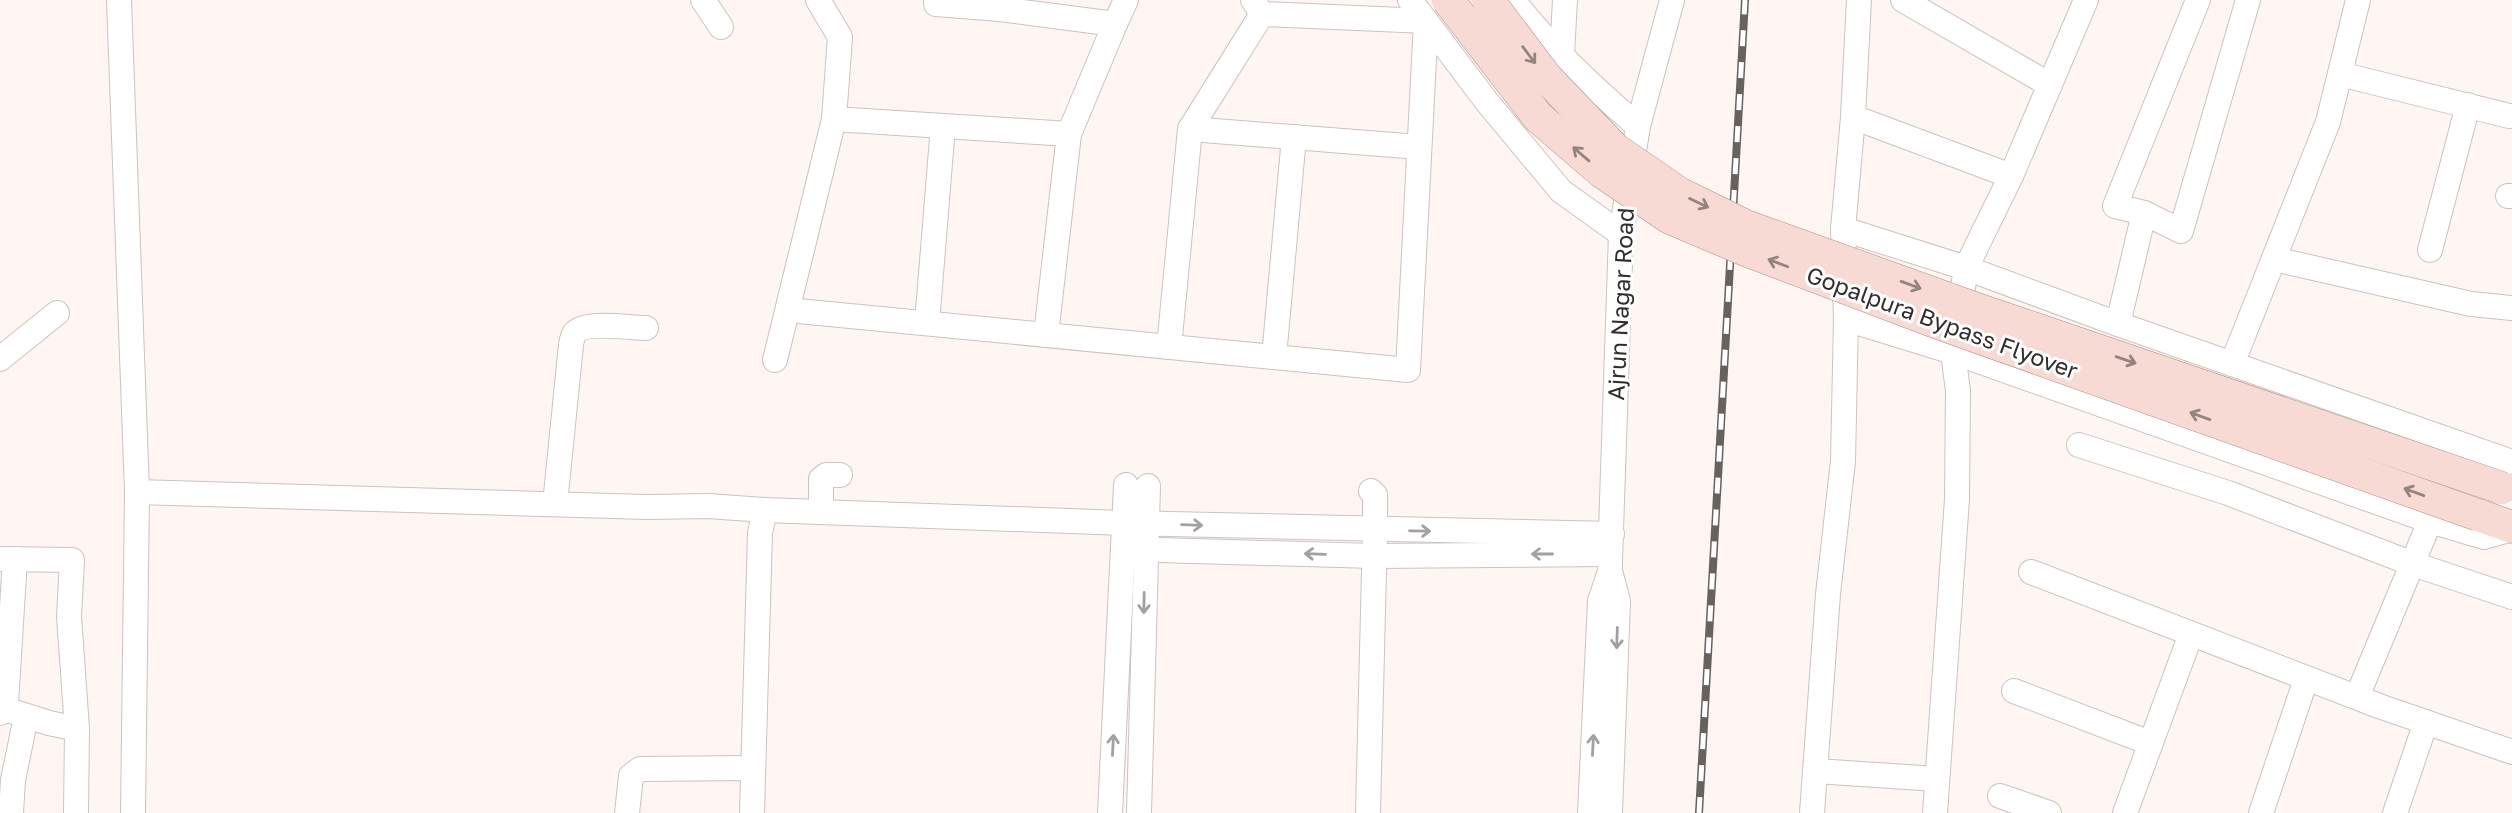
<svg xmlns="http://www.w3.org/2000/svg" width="2512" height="813" viewBox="0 0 2512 813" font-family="'Golos Text',sans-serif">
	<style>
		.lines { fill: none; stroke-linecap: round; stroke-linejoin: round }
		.minor-casing { stroke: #ccc2c0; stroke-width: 26 }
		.major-casing { stroke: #af8e86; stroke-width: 33 }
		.minor { stroke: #fff; stroke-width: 24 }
		.major { stroke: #f8dad4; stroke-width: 32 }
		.rail-casing { stroke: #676260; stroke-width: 8 }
		.rail { stroke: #fff; stroke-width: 5; stroke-dasharray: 16; stroke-linecap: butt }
		.major-bridge-casing { stroke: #af8e86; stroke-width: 33; stroke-linecap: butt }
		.major-bridge { stroke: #f8dad4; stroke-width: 32 }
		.oneway { stroke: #948480 }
		.oneway2 { stroke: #a2a0a0 }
		.labels { text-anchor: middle; stroke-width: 6; stroke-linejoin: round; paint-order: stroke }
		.street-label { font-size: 23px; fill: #302d2c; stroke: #fff }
	</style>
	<rect width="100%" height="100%" fill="#fff5f3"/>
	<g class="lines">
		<defs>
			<g id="minor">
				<path d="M 119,0 L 137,492 L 133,813"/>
				<path d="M 703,0 L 721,27"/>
				<path d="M 936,0 L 936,4 L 1000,9"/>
				<path d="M 1004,0 L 1000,9 L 1115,24 L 1126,0"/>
				<path d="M 1410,0 L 1487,102 L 1561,191 L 1621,234"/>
				<path d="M 1513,0 C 1549,47 1593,88 1638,126"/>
				<path d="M 1903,0 L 2050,85"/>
				<path d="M 2198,0 L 2115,206 L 2144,213 L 2181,231 L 2248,0"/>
				<path d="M 1562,54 L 1565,0"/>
				<path d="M 2340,74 L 2509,116"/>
				<path d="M 1853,117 L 2011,176"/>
				<path d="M 834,119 L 1069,134"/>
				<path d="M 1190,129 L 1419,147"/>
				<path d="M 2508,196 L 2512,196"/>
				<path d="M 1843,229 L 1966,268 L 2118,324 L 2512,462"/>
				<path d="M 2430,250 L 2468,105"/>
				<path d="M 2274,259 L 2471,304 L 2512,308"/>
				<path d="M 788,310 L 1408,370 L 1426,21 L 1262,14 L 1253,0"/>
				<path d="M 1846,319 L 1953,352 L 2430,521 L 2484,537 L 2512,529"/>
				<path d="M 927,323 L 943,126"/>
				<path d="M 2118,324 L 2144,213"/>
				<path d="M 1046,335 L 1069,134 L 1115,24"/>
				<path d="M 1169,347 L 1190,129 L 1262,14"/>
				<path d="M 1274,357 L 1294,137"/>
				<path d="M 0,359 L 57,313"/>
				<path d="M 775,360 L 834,119 L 840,37 L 818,0"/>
				<path d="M 2232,364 L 2328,122 L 2358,0"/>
				<path d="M 2079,445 L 2228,493 L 2413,564 L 2512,597"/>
				<path d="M 137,492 L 648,507 L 708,506 L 765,510"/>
				<path d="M 555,504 L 571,345 C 571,344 573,335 574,334 C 583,320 630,328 646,328"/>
				<path d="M 821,512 L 821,479 L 826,475 L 840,475"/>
				<path d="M 1123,549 L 1374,556 L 1610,554"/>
				<path d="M 0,559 L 72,560 L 69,616 L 77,729 L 76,813"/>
				<path d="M 2031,572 L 2379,706 L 2512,752"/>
				<path d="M 2014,691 L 2150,743"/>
				<path d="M 2357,697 L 2430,521"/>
				<path d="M 11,711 L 49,723 L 77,729"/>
				<path d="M 0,713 L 6,703 L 15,559"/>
				<path d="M 1816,771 L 1937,779"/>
				<path d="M 2000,796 L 2049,813"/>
				<path d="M 11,813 L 13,780 L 26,717"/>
				<path d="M 627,813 L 631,776 L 640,769 L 753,768"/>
				<path d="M 752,813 L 760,533 L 765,510 L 1124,523 L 1612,534"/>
				<path d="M 1110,813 L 1126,485"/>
				<path d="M 1139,813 L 1148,486"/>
				<path d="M 1368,813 L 1375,530 L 1375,495 L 1371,491"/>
				<path d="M 1590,813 L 1600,601 L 1610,571"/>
				<path d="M 1610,813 L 1618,601 L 1610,571 L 1610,560 L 1621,234 L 1638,126 L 1672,0"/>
				<path d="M 1812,813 L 1828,594 L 1843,461 L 1846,319 L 1843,229 L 1853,117 L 1859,0"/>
				<path d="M 1935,813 L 1957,499 L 1958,391 L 1953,352 L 1966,268 L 2011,176 L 2086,0"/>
				<path d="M 2125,813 L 2191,634"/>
				<path d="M 2261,813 L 2306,679"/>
				<path d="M 2395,813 L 2426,722"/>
			</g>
			<path id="major" d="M 2478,515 L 2512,527"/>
		</defs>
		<!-- minor casing -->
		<use href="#minor" class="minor-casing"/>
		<!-- major casing -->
		<use href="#major" class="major-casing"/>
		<!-- minor -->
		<use href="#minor" class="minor"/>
		<!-- major -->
		<use href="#major" class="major"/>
		<defs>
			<path id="rail" d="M 1699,813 L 1745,0"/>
		</defs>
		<!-- rail casing -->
		<use href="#rail" class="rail-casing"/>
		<!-- rail -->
		<use href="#rail" class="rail"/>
		<defs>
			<g id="major-bridge">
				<path d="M 1448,0 L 1538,117 L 1602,172 L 1670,218 L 1748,251 L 1938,323 L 2478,515"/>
				<path d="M 1488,0 L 1546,77 L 1615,149 L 1679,193 L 1746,226 L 1977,309 L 2502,488"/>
			</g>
		</defs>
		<!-- major-bridge casing -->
		<use href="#major-bridge" class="major-bridge-casing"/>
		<!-- major-bridge -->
		<use href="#major-bridge" class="major-bridge"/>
	</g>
	<!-- one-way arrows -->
	<defs><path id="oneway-shaft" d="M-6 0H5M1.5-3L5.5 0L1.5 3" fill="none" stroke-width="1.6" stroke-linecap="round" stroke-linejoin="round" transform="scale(1.75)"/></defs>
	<g class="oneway">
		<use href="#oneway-shaft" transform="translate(1529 55) rotate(53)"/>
		<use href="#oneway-shaft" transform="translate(1581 154) rotate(-139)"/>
		<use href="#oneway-shaft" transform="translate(1699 203) rotate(26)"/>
		<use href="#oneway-shaft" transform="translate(1778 263) rotate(-159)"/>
		<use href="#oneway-shaft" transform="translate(1911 285) rotate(20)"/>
		<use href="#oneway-shaft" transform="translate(2126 360) rotate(19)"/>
		<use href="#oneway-shaft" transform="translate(2200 416) rotate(-160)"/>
		<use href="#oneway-shaft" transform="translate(2414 492) rotate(-160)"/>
	</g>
	<g class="oneway2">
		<use href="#oneway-shaft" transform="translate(1192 525) rotate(2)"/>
		<use href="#oneway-shaft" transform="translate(1420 531) rotate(1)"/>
		<use href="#oneway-shaft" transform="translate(1315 554) rotate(-178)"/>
		<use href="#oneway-shaft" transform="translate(1542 554) rotate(180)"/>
		<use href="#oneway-shaft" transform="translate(1144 603) rotate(91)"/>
		<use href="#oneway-shaft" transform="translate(1617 638) rotate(92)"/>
		<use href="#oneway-shaft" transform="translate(1113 745) rotate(-87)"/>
		<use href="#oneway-shaft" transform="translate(1593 745) rotate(-87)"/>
	</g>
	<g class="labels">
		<!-- street labels -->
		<g class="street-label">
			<text transform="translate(1621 304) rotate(-87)" y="8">Ajrun Nagar Road</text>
			<text transform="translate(1942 323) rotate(20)" y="8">Gopalpura Bypass Flyover</text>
		</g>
	</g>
</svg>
